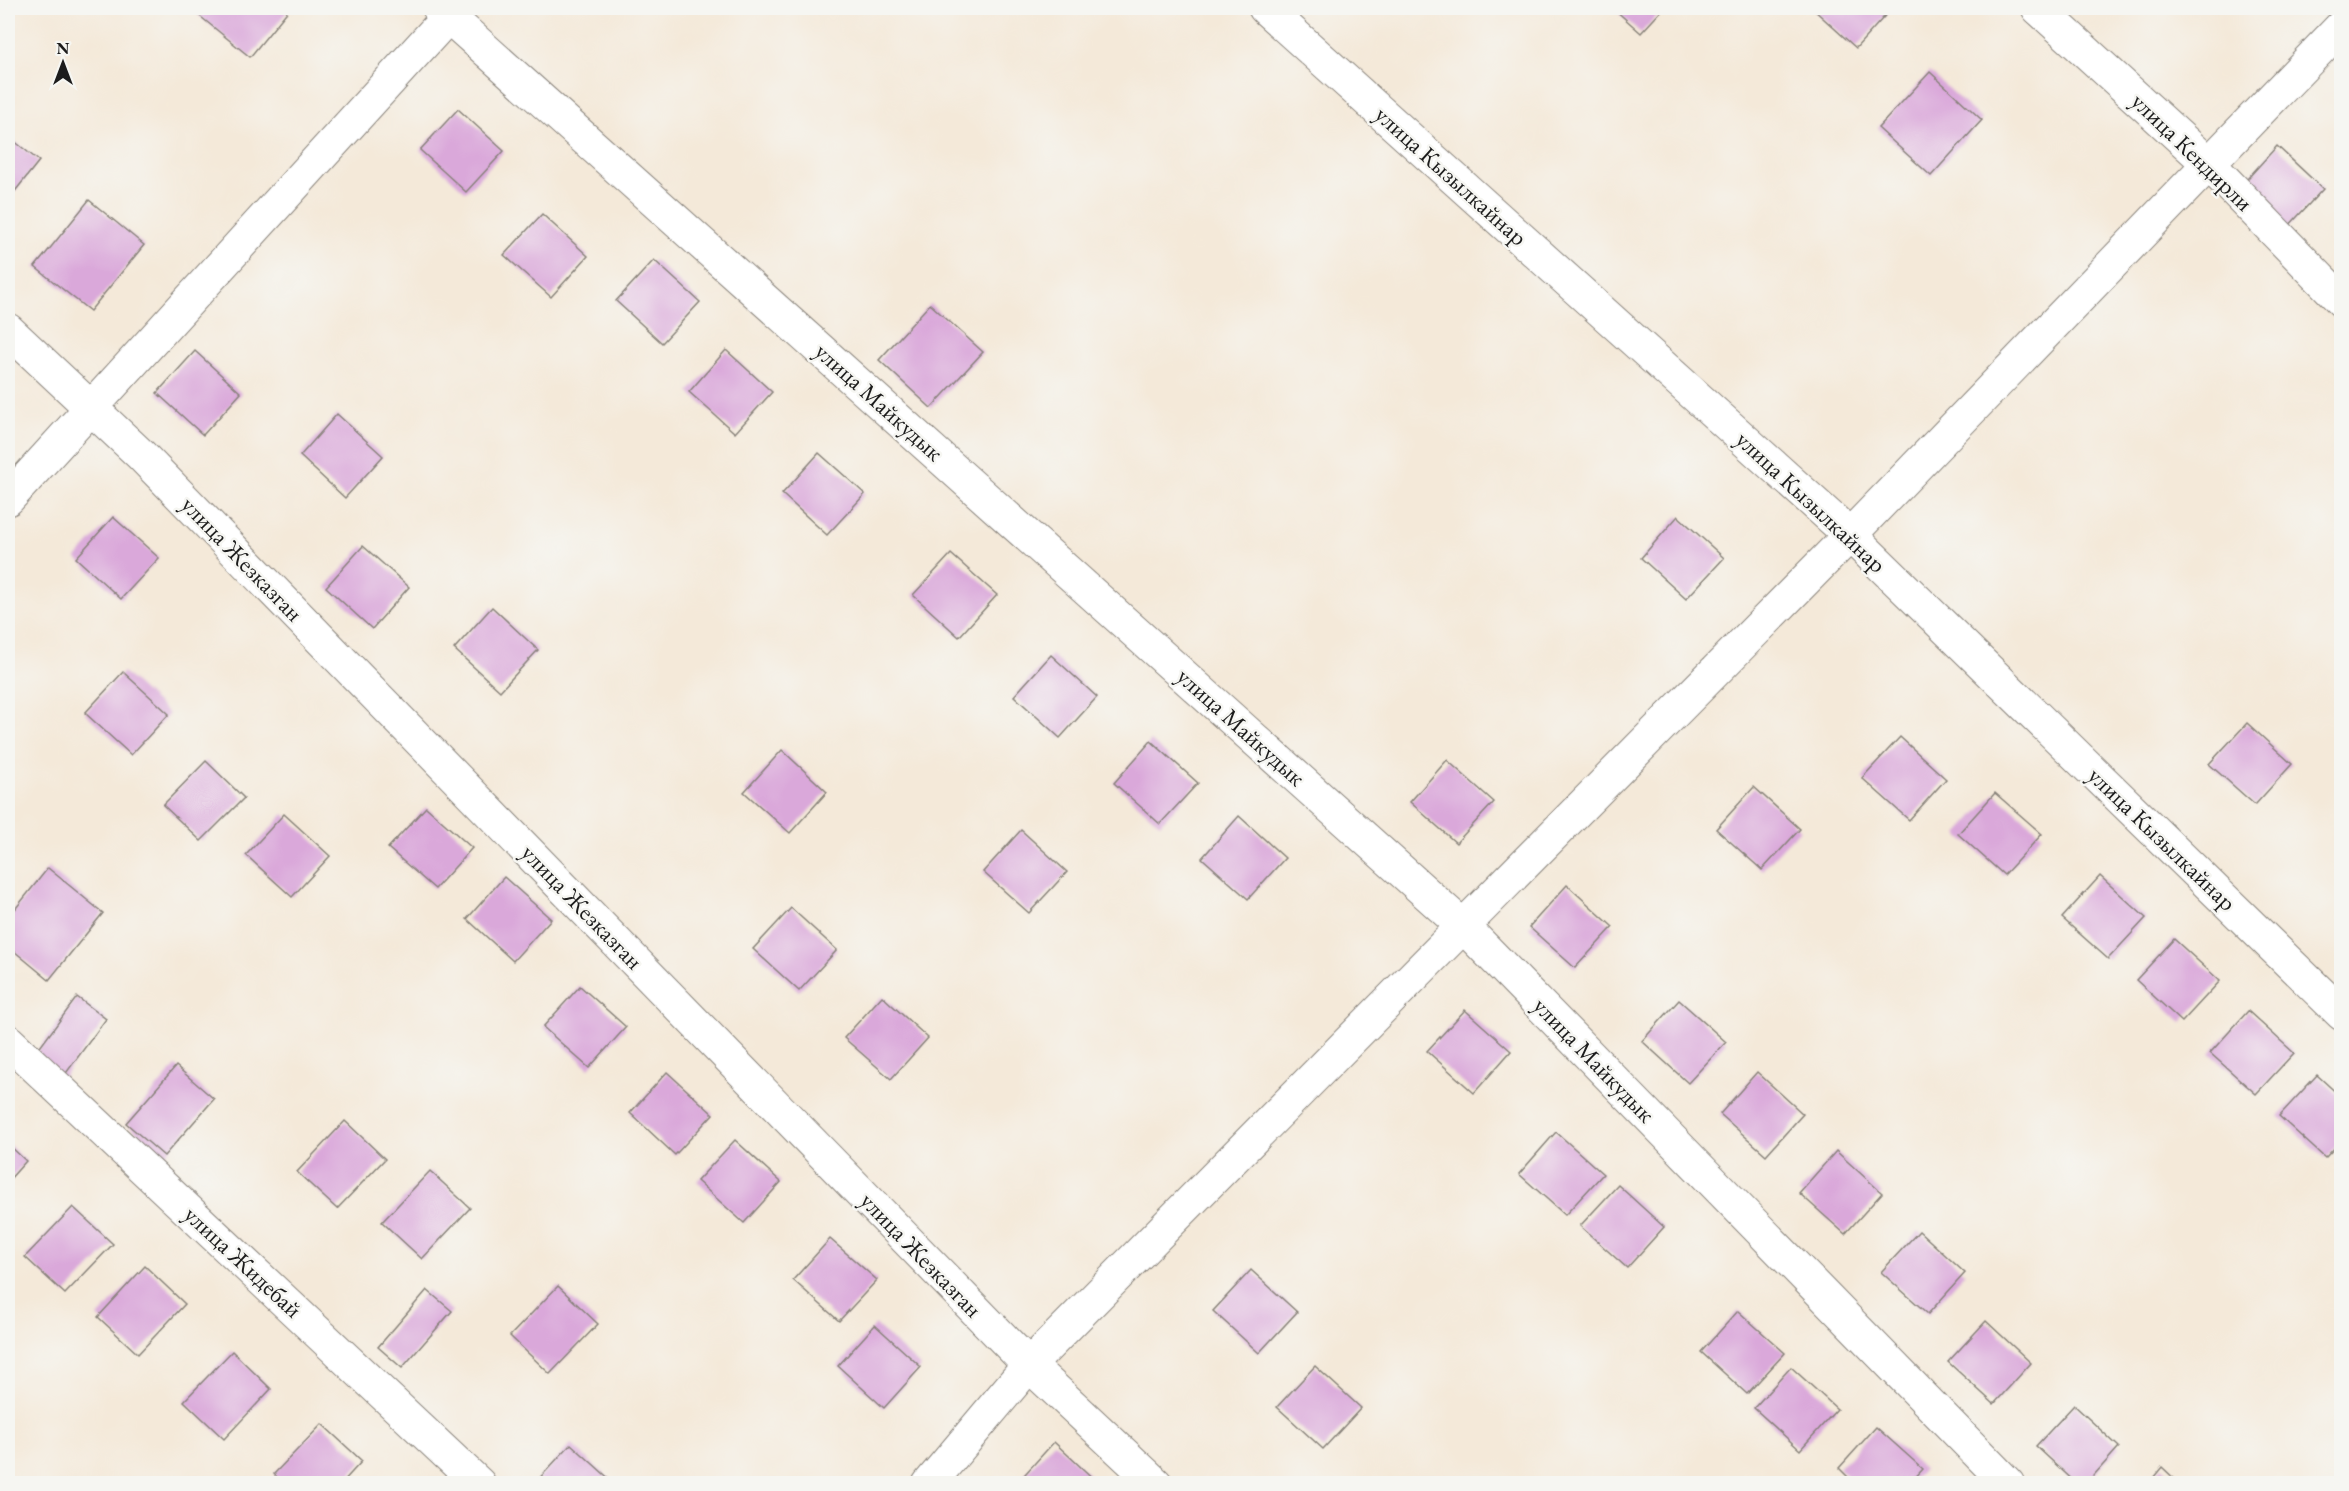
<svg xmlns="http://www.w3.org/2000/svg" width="2349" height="1491" viewBox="0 0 2349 1491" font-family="'EB Garamond',serif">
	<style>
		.building { fill: #daa8da }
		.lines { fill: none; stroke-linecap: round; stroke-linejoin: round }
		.minor-casing { stroke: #88827a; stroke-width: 35 }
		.minor { stroke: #fff; stroke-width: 33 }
		.labels { text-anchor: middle; stroke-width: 5; stroke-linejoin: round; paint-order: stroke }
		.street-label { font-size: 24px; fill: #1c1c1c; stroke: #f6f6f2 }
	</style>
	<rect width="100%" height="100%" fill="#f6f6f2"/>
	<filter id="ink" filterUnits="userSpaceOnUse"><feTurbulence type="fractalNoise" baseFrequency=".0167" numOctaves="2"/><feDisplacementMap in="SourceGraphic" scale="12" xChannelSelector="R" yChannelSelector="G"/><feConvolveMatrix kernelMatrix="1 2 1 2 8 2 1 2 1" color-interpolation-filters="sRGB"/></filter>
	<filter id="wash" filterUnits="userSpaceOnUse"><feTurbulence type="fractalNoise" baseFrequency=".008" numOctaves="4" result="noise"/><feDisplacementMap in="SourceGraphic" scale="24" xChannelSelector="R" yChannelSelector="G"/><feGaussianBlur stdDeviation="1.35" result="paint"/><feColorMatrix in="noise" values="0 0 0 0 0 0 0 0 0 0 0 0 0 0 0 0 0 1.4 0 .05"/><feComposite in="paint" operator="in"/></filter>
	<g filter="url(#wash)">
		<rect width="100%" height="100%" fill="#f4e9d9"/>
		<g id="blocks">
			<!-- building -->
			<g class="building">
				<path d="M 200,8 L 290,8 L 250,57 L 196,13 Z"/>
				<path d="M 1613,8 L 1664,8 L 1641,33 Z"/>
				<path d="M 1812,8 L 1892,8 L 1856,48 Z"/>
				<path d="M 1930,72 L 1982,120 L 1931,176 L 1878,128 Z"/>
				<path d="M 458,109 L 504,151 L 466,192 L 420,150 Z"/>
				<path d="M 8,136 L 39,161 L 8,200 Z"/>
				<path d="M 2277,146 L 2323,189 L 2285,230 L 2239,188 Z"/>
				<path d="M 89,200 L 144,245 L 90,311 L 35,267 Z"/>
				<path d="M 542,214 L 588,256 L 551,297 L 504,255 Z"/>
				<path d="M 654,260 L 700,302 L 662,343 L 616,301 Z"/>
				<path d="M 930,304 L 983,352 L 931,408 L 879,360 Z"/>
				<path d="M 726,350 L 772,392 L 735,433 L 689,392 Z"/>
				<path d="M 195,351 L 241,393 L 203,435 L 157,393 Z"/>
				<path d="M 337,414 L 383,456 L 345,498 L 300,456 Z"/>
				<path d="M 819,453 L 865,494 L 827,535 L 782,494 Z"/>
				<path d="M 1678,516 L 1724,558 L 1686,599 L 1641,558 Z"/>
				<path d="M 113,517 L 159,558 L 121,599 L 76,558 Z"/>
				<path d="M 363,546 L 409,587 L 372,629 L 326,587 Z"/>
				<path d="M 951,554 L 997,595 L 959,637 L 913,595 Z"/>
				<path d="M 492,607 L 538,650 L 500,691 L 454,649 Z"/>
				<path d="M 1051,655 L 1097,697 L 1060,738 L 1014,696 Z"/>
				<path d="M 123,672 L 169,714 L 131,755 L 85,713 Z"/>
				<path d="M 2247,723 L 2292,764 L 2255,805 L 2209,764 Z"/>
				<path d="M 1900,737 L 1946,779 L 1909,820 L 1862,778 Z"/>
				<path d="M 1151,741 L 1198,783 L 1160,824 L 1114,783 Z"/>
				<path d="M 782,750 L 827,792 L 790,833 L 744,792 Z"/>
				<path d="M 1447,760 L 1494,802 L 1456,843 L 1410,802 Z"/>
				<path d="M 206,761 L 244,798 L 201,841 L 163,805 Z"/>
				<path d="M 1754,787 L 1800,829 L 1762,870 L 1716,829 Z"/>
				<path d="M 1995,793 L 2042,834 L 2004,875 L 1958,834 Z"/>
				<path d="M 426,807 L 472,848 L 435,889 L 388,848 Z"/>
				<path d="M 284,814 L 330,856 L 292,897 L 246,855 Z"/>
				<path d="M 1239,816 L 1285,858 L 1248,899 L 1202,858 Z"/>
				<path d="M 1021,830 L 1067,872 L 1029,913 L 983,872 Z"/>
				<path d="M 48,868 L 103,913 L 49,980 L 8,946 L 8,918 Z"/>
				<path d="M 2100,876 L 2146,918 L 2108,959 L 2062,918 Z"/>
				<path d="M 504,877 L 551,919 L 513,961 L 467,919 Z"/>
				<path d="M 1567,885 L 1613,927 L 1575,968 L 1529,927 Z"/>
				<path d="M 791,908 L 837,950 L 799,991 L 753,949 Z"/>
				<path d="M 2174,939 L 2220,981 L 2182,1022 L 2136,980 Z"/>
				<path d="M 580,986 L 626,1027 L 589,1068 L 543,1027 Z"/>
				<path d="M 882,996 L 928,1038 L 891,1079 L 844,1038 Z"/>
				<path d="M 77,997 L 106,1019 L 61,1080 L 32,1058 Z"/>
				<path d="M 1679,1000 L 1726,1042 L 1688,1083 L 1642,1041 Z"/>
				<path d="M 1465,1010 L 1511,1051 L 1474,1093 L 1427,1051 Z"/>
				<path d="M 2248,1011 L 2294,1053 L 2256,1094 L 2210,1053 Z"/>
				<path d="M 176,1066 L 214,1099 L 164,1156 L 126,1123 Z"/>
				<path d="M 667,1072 L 713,1114 L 675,1155 L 630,1113 Z"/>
				<path d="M 1757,1072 L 1803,1114 L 1766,1155 L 1720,1114 Z"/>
				<path d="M 2317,1075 L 2342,1098 L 2342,1140 L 2325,1158 L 2279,1116 Z"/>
				<path d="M 345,1121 L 385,1159 L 337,1209 L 297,1172 Z"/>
				<path d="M 1556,1132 L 1603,1174 L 1565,1215 L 1519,1174 Z"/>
				<path d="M 735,1140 L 781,1182 L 744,1223 L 697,1181 Z"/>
				<path d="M 8,1144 L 26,1161 L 8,1181 Z"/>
				<path d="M 1836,1151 L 1882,1193 L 1845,1234 L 1799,1193 Z"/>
				<path d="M 430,1171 L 470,1208 L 422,1259 L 382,1222 Z"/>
				<path d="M 1618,1185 L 1664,1227 L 1627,1268 L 1580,1226 Z"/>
				<path d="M 73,1207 L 113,1244 L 65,1294 L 25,1257 Z"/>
				<path d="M 1919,1231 L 1965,1273 L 1928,1314 L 1881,1272 Z"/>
				<path d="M 830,1239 L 877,1280 L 839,1321 L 793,1280 Z"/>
				<path d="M 145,1266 L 185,1304 L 138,1354 L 98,1317 Z"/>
				<path d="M 1251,1270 L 1297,1312 L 1259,1353 L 1213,1311 Z"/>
				<path d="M 558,1286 L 598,1324 L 550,1374 L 510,1336 Z"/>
				<path d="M 427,1290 L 452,1311 L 402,1368 L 378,1347 Z"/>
				<path d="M 1738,1311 L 1785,1353 L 1747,1394 L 1701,1352 Z"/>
				<path d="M 1986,1321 L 2031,1363 L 1994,1404 L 1948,1362 Z"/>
				<path d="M 875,1325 L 921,1367 L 884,1408 L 838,1366 Z"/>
				<path d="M 232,1351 L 271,1389 L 224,1439 L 184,1401 Z"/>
				<path d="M 1315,1366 L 1361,1408 L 1323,1449 L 1277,1407 Z"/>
				<path d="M 1791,1367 L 1837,1409 L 1800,1450 L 1754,1408 Z"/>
				<path d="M 2074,1405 L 2119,1447 L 2086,1484 L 2077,1484 L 2036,1446 Z"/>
				<path d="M 322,1424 L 362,1461 L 341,1484 L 284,1484 L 274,1474 Z"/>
				<path d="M 1876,1427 L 1923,1469 L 1909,1484 L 1855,1484 L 1839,1468 Z"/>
				<path d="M 1054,1442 L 1099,1484 L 1016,1484 Z"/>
				<path d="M 571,1444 L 615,1484 L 534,1484 Z"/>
				<path d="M 2162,1467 L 2180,1484 L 2148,1484 Z"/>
			</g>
		</g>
	</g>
	<g filter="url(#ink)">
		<use href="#blocks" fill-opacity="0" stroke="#88827a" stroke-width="1.5"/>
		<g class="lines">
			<defs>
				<g id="minor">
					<path d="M 439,8 L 1464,927 L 2008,1484"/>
					<path d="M 1265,8 L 1850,535 L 2342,1014"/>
					<path d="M 2038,8 L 2208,163 L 2342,301"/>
					<path d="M 8,330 L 141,455 L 1029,1365 L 1156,1484"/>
					<path d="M 8,499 L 456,8"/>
					<path d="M 8,1041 L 479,1484"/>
					<path d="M 929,1484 L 1029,1365 L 1850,535 L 2342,26"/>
				</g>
			</defs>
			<!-- minor casing -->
			<use href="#minor" class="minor-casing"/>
			<!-- minor -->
			<use href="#minor" class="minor"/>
		</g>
	</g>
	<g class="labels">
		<!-- street labels -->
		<g class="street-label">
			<text transform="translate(2192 152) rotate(44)" y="8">улица Кендирли</text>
			<text transform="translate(1451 176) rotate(42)" y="8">улица Кызылкайнар</text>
			<text transform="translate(879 402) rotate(42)" y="8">улица Майкудык</text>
			<text transform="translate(1811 502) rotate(43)" y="8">улица Кызылкайнар</text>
			<text transform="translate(242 559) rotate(46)" y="8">улица Жезказган</text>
			<text transform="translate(1241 727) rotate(42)" y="8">улица Майкудык</text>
			<text transform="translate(2162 839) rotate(44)" y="8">улица Кызылкайнар</text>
			<text transform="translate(582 907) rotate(46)" y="8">улица Жезказган</text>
			<text transform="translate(1594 1060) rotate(46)" y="8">улица Майкудык</text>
			<text transform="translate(921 1255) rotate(46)" y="8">улица Жезказган</text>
			<text transform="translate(243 1262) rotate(43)" y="8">улица Жидебай</text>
		</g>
	</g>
	<!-- margin -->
	<rect width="2349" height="1491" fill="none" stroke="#f6f6f2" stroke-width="30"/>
	<!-- north arrow -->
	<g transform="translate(63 63)" stroke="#f6f6f2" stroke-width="4.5" paint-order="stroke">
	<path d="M0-4.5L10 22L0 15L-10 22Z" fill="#1c1c1c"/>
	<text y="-9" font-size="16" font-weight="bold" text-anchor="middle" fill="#1c1c1c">N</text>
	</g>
</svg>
